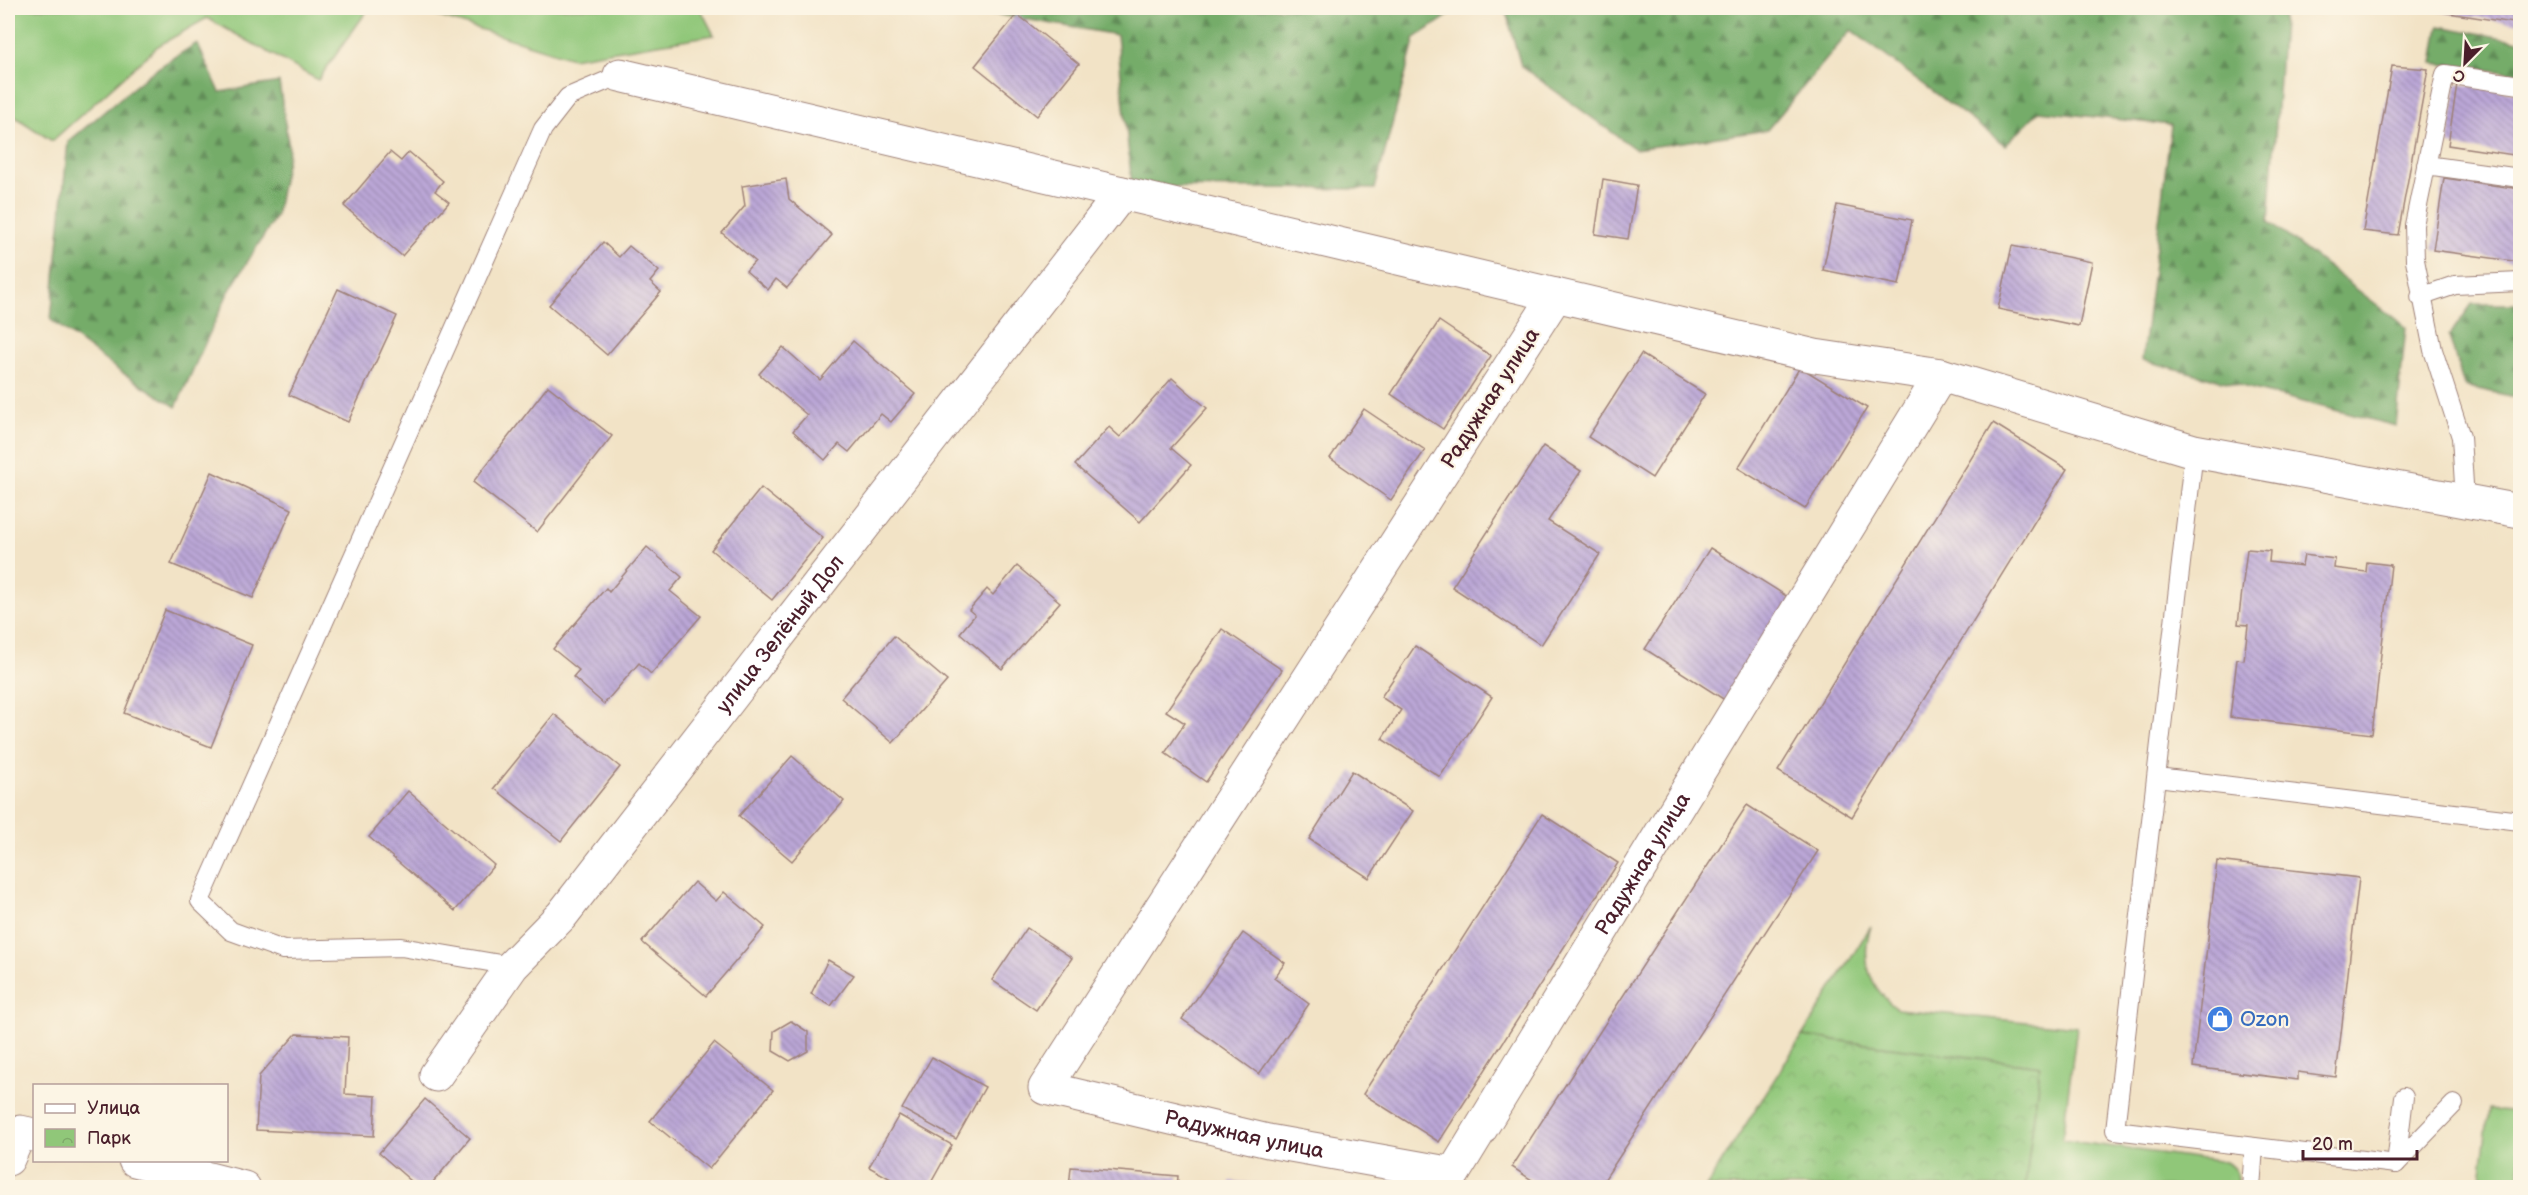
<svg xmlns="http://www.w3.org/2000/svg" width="2528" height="1195" viewBox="0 0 2528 1195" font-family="'Balsamiq Sans',sans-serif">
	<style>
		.green { fill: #90c779; stroke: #6d7352; stroke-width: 1.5 }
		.forest { fill: url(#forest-firs); stroke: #5f664a; stroke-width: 1.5 }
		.park { fill: url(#park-crowns); stroke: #6d7352; stroke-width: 1.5 }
		.building { fill: url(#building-back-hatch) }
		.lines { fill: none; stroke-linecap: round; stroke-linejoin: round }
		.service-casing { stroke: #9e8178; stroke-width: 20 }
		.minor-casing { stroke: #9e8178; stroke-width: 35 }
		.service { stroke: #fff; stroke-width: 18 }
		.minor { stroke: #fff; stroke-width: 33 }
		.labels { text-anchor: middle; stroke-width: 4.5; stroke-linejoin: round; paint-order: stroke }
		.street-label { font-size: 21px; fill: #4a1f2b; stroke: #fcf5e5 }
		.shop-label { font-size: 21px; fill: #366cbe; stroke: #fcf5e5; text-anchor: start }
	</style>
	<defs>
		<pattern id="forest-firs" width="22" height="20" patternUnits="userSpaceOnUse" patternTransform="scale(1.5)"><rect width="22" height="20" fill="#74ac69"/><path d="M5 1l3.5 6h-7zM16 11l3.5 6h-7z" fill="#618b57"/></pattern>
		<pattern id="park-crowns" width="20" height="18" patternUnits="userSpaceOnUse" patternTransform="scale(1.5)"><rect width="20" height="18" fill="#90c779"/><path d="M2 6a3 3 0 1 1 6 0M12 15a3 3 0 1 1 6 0" fill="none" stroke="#7eaa69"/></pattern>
		<pattern id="building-back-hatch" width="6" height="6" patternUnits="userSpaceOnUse" patternTransform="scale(1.5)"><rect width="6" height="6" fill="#bba7d7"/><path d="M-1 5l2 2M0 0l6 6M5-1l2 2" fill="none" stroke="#9a87af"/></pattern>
	</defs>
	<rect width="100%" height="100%" fill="#fcf5e5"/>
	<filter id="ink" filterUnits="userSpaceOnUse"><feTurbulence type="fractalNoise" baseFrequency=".0167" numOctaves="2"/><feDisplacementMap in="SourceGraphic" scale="12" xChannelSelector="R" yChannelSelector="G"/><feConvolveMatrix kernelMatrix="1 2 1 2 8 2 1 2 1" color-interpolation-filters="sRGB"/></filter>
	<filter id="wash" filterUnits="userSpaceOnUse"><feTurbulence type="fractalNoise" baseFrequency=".008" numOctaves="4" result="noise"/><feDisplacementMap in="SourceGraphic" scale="24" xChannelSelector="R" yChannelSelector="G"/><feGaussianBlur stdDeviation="1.35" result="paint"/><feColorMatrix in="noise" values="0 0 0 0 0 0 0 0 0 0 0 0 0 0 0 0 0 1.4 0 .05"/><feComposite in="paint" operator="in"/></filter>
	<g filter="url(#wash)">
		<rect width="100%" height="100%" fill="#f2e3c6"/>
		<!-- green -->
		<g class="green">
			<path d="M 8,8 L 369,8 L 318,80 L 207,18 L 158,46 L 52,141 L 8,112 Z"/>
			<path d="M 412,8 L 700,8 L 714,35 L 572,58 Z"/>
			<path d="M 1871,926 C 1860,961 1869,987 1897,1009 L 2077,1027 L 2062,1140 L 2226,1162 C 2237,1169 2239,1175 2238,1187 L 2025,1187 L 2040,1066 L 1802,1036 Z"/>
			<path d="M 2489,1109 L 2520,1112 L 2520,1187 L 2479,1187 Z"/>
		</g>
		<!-- forest -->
		<g class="forest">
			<path d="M 959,8 L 1460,8 L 1415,38 L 1375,189 L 1132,187 L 1117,35 Z"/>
			<path d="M 1505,8 L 2284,8 L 2269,222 L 2406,327 L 2396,426 L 2142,360 L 2171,125 L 2039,111 L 2005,145 L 1851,30 L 1767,130 L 1635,149 L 1521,66 Z"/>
			<path d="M 2439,26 L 2520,41 L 2520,74 L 2433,63 Z"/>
			<path d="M 197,43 L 220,92 L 279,82 L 289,149 L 276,216 L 228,293 L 176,407 L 118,370 L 51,320 L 68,142 L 153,71 Z"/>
			<path d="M 2472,304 L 2520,304 L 2520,398 L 2464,386 L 2449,336 Z"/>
		</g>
		<!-- park -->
		<path class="park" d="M 1802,1036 L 2040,1066 L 2025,1187 L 1706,1187 Z"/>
		<g id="blocks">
			<!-- building -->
			<g class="building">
				<path d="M 2422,8 L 2520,8 L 2520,24 L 2422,9 Z"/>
				<path d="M 1017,14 L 1079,64 L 1037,116 L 975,66 Z"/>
				<path d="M 2392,66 L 2428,69 L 2398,235 L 2363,231 Z"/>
				<path d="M 2457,84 L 2520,93 L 2520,156 L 2448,145 Z"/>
				<path d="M 390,152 L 401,161 L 409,152 L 443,181 L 435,191 L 449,202 L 402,256 L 344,206 Z"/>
				<path d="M 2444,178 L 2520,189 L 2520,262 L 2433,250 Z"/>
				<path d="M 786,179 L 789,199 L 832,235 L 787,288 L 776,279 L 768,290 L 746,271 L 755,261 L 722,233 L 745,206 L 742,186 Z"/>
				<path d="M 1603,179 L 1637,185 L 1628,239 L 1595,234 Z"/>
				<path d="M 1837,205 L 1912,220 L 1899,285 L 1823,270 Z"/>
				<path d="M 603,242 L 619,257 L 629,246 L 659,271 L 650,282 L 661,292 L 607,355 L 549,305 Z"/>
				<path d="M 2012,246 L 2092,262 L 2079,326 L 1998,309 Z"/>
				<path d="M 338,289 L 397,316 L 348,422 L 289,395 Z"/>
				<path d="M 1439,321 L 1491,356 L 1443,429 L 1391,394 Z"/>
				<path d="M 853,341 L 915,394 L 891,422 L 881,414 L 849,452 L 839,444 L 825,460 L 793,431 L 807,415 L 759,374 L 783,347 L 820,380 Z"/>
				<path d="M 1641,354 L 1705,394 L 1652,478 L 1588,437 Z"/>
				<path d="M 1800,367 L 1867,408 L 1805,509 L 1738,468 Z"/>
				<path d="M 1172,378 L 1207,408 L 1171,448 L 1191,465 L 1140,522 L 1075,465 L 1109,427 L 1120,437 Z"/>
				<path d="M 548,386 L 612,436 L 537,532 L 473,482 Z"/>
				<path d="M 1364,409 L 1425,450 L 1391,500 L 1330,458 Z"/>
				<path d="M 1993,423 L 2067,469 L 1852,817 L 1778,771 Z"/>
				<path d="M 1543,446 L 1581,471 L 1548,521 L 1600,554 L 1541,645 L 1452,587 Z"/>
				<path d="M 212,472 L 292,509 L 253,598 L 171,564 Z"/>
				<path d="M 761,488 L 823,538 L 772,600 L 711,550 Z"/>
				<path d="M 647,547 L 682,577 L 670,591 L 701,616 L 651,674 L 639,663 L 604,704 L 573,677 L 579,670 L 553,649 L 606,588 L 609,592 Z"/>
				<path d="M 1710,548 L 1799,604 L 1734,706 L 1645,649 Z"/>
				<path d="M 2247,549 L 2270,551 L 2269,562 L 2302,566 L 2304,555 L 2335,559 L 2334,568 L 2366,572 L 2367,562 L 2391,565 L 2372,734 L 2230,717 L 2237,659 L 2244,660 L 2248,625 L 2238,624 Z"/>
				<path d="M 1017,566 L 1060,602 L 1002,669 L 960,633 L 975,615 L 969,610 L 987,589 L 993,595 Z"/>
				<path d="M 165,610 L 252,645 L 211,747 L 124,713 Z"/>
				<path d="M 1222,629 L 1282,670 L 1206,782 L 1165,753 L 1185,723 L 1166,711 Z"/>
				<path d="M 894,636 L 947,681 L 893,743 L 841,698 Z"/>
				<path d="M 1415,646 L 1492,697 L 1440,777 L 1382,739 L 1401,710 L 1381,697 Z"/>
				<path d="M 554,714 L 620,767 L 561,841 L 494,788 Z"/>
				<path d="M 792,756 L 844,801 L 792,861 L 739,816 Z"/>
				<path d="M 1352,771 L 1413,811 L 1369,878 L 1309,839 Z"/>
				<path d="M 408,791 L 494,865 L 455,911 L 369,837 Z"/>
				<path d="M 1747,805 L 1818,851 L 1599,1188 L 1544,1188 L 1512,1167 Z"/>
				<path d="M 1542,814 L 1618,863 L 1439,1142 L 1363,1094 Z"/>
				<path d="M 2217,861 L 2359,878 L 2336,1077 L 2298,1072 L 2298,1080 L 2193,1067 Z"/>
				<path d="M 694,882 L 716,901 L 724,892 L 765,927 L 706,996 L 642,942 Z"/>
				<path d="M 1027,928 L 1072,958 L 1036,1010 L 992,980 Z"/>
				<path d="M 1243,933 L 1285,963 L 1274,978 L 1309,1004 L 1259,1074 L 1182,1019 Z"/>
				<path d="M 828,960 L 854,975 L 831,1006 L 811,994 Z"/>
				<path d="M 791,1021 L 808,1032 L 808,1051 L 790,1061 L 773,1051 L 774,1031 Z"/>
				<path d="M 296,1034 L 348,1037 L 345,1094 L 376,1096 L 374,1136 L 256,1130 L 259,1076 Z"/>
				<path d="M 714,1043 L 773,1090 L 709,1169 L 650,1121 Z"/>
				<path d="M 932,1057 L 985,1087 L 956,1139 L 902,1109 Z"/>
				<path d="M 425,1099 L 470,1138 L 428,1188 L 419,1188 L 379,1153 Z"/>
				<path d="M 899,1115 L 952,1145 L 928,1188 L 907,1188 L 869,1167 Z"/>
				<path d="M 1071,1167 L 1178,1176 L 1177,1188 L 1069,1188 Z"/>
				<path d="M 1230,1181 L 1284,1186 L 1284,1188 L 1230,1188 Z"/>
			</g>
		</g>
	</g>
	<g filter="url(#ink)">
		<use href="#blocks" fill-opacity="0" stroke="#9e8178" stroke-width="1.5"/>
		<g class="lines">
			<defs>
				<g id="service">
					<path d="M 2426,165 L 2520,178"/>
					<path d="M 2420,297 L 2455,285 L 2520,282"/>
					<path d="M 2194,451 L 2115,1130 L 2396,1164"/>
					<path d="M 2465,500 L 2461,437 L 2433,350 L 2415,260 L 2414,225 L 2445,74 L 2520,85"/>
					<path d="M 2157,777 L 2520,821"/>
					<path d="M 512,966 L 401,947 L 283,950 L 231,931 L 200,901 L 543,129 L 568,97 L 620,75"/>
					<path d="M 2396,1164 L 2454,1104"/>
					<path d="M 2396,1164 L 2404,1097"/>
					<path d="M 2251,1188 L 2254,1147"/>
				</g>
				<g id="minor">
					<path d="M 620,75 L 1815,356 L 1941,375 L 2194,451 L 2520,511"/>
					<path id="s1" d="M 1556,295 L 1045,1088 L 1268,1141 L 1453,1174 L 1941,375"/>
					<path id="s2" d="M 436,1075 L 512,966 L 562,915 L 1122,193"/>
					<path d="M 8,1159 L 20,1132 L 34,1135"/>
					<path d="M 135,1160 L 244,1188"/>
				</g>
			</defs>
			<!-- service casing -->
			<use href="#service" class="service-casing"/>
			<!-- minor casing -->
			<use href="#minor" class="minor-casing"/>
			<!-- service -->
			<use href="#service" class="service"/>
			<!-- minor -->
			<use href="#minor" class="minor"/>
		</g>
	</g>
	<!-- icons -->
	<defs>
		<symbol id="shop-disc" viewBox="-11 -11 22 22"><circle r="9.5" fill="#3f7fe0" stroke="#fcf5e5"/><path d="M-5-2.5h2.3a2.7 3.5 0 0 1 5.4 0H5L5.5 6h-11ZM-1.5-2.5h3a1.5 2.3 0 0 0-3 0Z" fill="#fff"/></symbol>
	</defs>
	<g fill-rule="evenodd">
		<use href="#shop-disc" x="2205" y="1004" width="30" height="30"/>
	</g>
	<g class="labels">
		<!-- street labels -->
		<g class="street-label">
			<text transform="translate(1490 398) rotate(-57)" y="7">Радужная улица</text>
			<text dy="7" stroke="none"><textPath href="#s2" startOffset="560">улица Зелёный Дол</textPath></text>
			<text dy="7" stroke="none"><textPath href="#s1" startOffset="1724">Радужная улица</textPath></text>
			<text dy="7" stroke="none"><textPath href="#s1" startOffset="1148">Радужная улица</textPath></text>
		</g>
		<!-- shop labels -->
		<g class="shop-label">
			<text x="2240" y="1026">Ozon</text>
		</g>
	</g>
	<!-- margin -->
	<rect width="2528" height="1195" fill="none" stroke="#fcf5e5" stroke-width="30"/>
	<!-- legend -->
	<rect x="33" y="1084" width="195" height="78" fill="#fcf5e5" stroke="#b59f9b" stroke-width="1.5"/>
	<rect x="45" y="1104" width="30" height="9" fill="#ffffff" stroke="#b59f9b" stroke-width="1.5"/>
	<text x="87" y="1114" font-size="18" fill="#4a1f2b">Улица</text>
	<rect x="45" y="1129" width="30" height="18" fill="url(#park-crowns)" stroke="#b59f9b" stroke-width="1.5"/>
	<text x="87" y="1144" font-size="18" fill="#4a1f2b">Парк</text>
	<!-- north arrow -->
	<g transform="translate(2465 63) rotate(204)" stroke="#fcf5e5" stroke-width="4.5" paint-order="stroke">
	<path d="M0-4.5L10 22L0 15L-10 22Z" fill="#4a1f2b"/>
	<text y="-9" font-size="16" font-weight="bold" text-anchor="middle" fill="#4a1f2b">С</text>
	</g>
	<!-- scale -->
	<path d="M2303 1150v9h114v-9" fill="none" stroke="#4a1f2b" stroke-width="3"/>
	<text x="2312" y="1150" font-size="18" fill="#4a1f2b" stroke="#fcf5e5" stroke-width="4.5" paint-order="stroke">20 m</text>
</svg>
